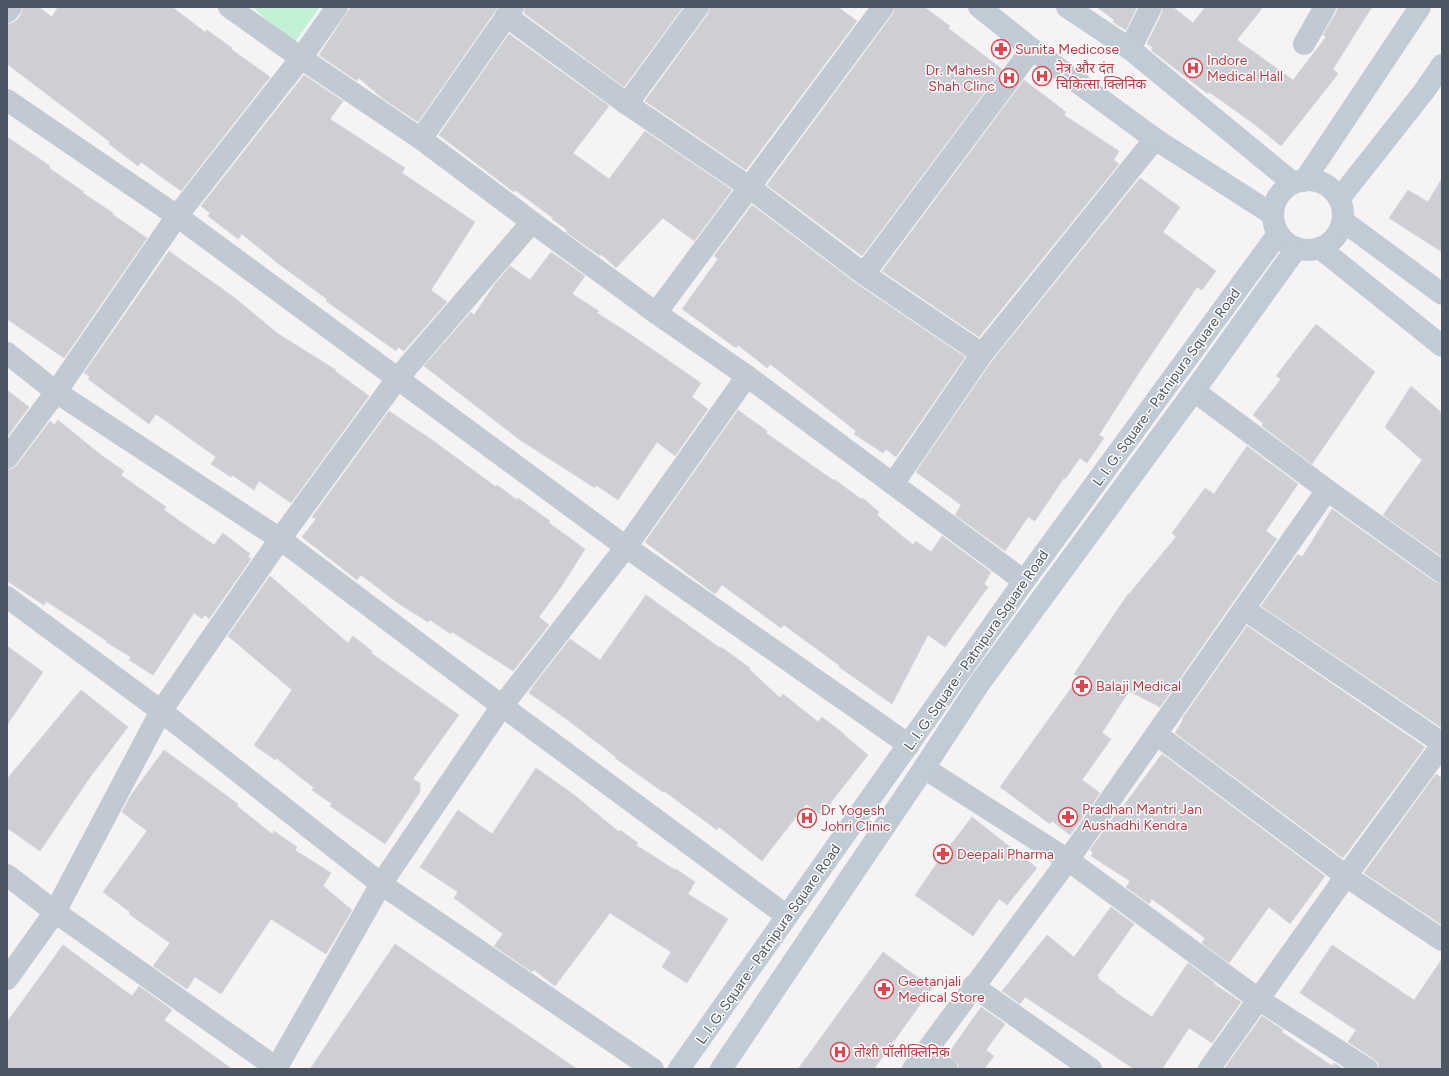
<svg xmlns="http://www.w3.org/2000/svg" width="1449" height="1076" viewBox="0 0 1449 1076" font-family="Figtree,'Noto Sans Devanagari',sans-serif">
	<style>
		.green { fill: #c3f1d5 }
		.building { fill: #cdcfd5; stroke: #d7d9de }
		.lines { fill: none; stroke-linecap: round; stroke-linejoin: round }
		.street { stroke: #c1cad2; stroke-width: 22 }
		.secondary { stroke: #c1cbd6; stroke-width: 22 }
		.labels { text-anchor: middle; stroke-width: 3; stroke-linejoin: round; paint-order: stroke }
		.health-label { font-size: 14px; fill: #be3a42; stroke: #fff; text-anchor: start }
		.street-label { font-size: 14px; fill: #4a5661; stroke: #fff }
	</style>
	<rect width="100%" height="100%" fill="#f5f3f3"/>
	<!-- green -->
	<path class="green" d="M 252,7 L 320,7 L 294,43 Z"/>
	<!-- building -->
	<g class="building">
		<path d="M 23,7 L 39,7 L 52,17 L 58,7 L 172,7 L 205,32 L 207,30 L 232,48 L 231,49 L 270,77 L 181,191 L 141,162 L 138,166 L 109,144 L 110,142 L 7,64 L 7,24 L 12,23 L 17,20 L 21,14 Z"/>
		<path d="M 351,7 L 498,7 L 418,122 L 382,98 L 359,78 L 357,81 L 319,55 Z"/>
		<path d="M 525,7 L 683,7 L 624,87 L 524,13 Z"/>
		<path d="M 710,7 L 838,7 L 857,21 L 746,170 L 645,101 L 708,14 Z"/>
		<path d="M 895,7 L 924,7 L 950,26 L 948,28 L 1002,69 L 862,256 L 767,185 L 893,14 Z"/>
		<path d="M 1097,7 L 1137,7 L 1126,30 L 1113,22 L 1114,20 Z"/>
		<path d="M 1163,7 L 1173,7 L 1193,23 L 1205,7 L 1263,7 L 1237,40 L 1293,80 L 1326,37 L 1323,35 L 1336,13 L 1338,7 L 1372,7 L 1333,69 L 1338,74 L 1281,146 L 1254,124 L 1209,92 L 1208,94 L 1151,50 L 1153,47 L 1147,44 L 1162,13 Z"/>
		<path d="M 509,34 L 609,106 L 573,153 L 609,179 L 645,131 L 732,190 L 694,241 L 663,218 L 616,268 L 601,254 L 600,256 L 566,232 L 567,230 L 552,219 L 553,218 L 515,190 L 514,192 L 494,177 L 439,135 Z"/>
		<path d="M 304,75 L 343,101 L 330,119 L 405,168 L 402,173 L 475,222 L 431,290 L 447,302 L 404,351 L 398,347 L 396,351 L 326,301 L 327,299 L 280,265 L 242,234 L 238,239 L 208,216 L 210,213 L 201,206 Z"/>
		<path d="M 1024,80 L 1066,112 L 1064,115 L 1119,151 L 1114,160 L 1119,164 L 979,337 L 882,271 Z"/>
		<path d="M 7,137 L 50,166 L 49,168 L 84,192 L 83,193 L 113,213 L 112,214 L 147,238 L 64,358 L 7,319 Z"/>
		<path d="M 1140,178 L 1180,207 L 1163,232 L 1216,271 L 1202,290 L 1197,287 L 1140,371 L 1099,435 L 1104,438 L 1087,463 L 1080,458 L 1065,479 L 1064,478 L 1035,521 L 1028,517 L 1005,551 L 955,515 L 961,505 L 916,472 L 992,361 Z"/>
		<path d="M 1442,178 L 1442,252 L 1389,218 L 1408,190 L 1428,202 Z"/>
		<path d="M 752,205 L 857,284 L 965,357 L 896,457 L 886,449 L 883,453 L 854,434 L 856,431 L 770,364 L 767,368 L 738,345 L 736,348 L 682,309 L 718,259 L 714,256 Z"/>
		<path d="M 169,251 L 235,298 L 277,333 L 336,370 L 335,371 L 369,396 L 291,503 L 259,481 L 254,490 L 232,475 L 231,477 L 211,464 L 216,457 L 156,414 L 149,424 L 88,379 L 90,376 L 84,373 Z"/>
		<path d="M 551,252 L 585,276 L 572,294 L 599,311 L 597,313 L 627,332 L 701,383 L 692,397 L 708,409 L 675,456 L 657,442 L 618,500 L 596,485 L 595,488 L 520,440 L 424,366 L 471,312 L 474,315 L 495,284 L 510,266 L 530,280 Z"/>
		<path d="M 1316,324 L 1375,372 L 1312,464 L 1262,426 L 1263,423 L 1253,415 L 1281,379 L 1276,376 Z"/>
		<path d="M 1411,386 L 1442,413 L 1442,557 L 1383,515 L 1422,460 L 1385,427 Z"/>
		<path d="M 7,390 L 29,407 L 7,437 Z"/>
		<path d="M 738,410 L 767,431 L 766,433 L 833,480 L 834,479 L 861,499 L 863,498 L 879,512 L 877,515 L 913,545 L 916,541 L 931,552 L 942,536 L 991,572 L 984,584 L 988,587 L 945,647 L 928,635 L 892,704 L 839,667 L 840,666 L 784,625 L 781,628 L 722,585 L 715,594 L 645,542 Z"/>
		<path d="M 389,411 L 435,442 L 496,487 L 497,485 L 517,500 L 518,498 L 550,521 L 549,523 L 585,549 L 563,584 L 539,617 L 549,625 L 513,671 L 452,632 L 451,634 L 430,620 L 428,622 L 399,604 L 361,575 L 357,580 L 302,537 L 316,519 L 312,517 Z"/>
		<path d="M 58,420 L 101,455 L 124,471 L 121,475 L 166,507 L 164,510 L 214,545 L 223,533 L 250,554 L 248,557 L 251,559 L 209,619 L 205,615 L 202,619 L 194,613 L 153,675 L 129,660 L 131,657 L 106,642 L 107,641 L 46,601 L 44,605 L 7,581 L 7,470 L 12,469 L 17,465 L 50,421 L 54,425 Z"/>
		<path d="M 1247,446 L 1298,484 L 1266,531 L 1277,539 L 1160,707 L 1129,691 L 1102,733 L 1111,739 L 1082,780 L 1100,793 L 1070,835 L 1052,821 L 1050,824 L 1000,787 L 1079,677 L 1074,674 L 1128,594 L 1129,594 L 1176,537 L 1172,533 L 1205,488 L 1214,494 Z"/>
		<path d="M 1332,509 L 1435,582 L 1442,584 L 1442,728 L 1261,606 L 1298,554 L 1302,557 Z"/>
		<path d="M 270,576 L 348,643 L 353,636 L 372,651 L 371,653 L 459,715 L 413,779 L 420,783 L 420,792 L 385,844 L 330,806 L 332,804 L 312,790 L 314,788 L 276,758 L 275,760 L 254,745 L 292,690 L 228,636 Z"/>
		<path d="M 646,595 L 720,648 L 721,647 L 750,668 L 749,669 L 780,698 L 783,694 L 818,722 L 822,717 L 844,734 L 844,735 L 868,755 L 821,815 L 806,804 L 762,861 L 719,827 L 717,830 L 664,791 L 663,792 L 615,758 L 616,757 L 565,718 L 529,693 L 534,685 L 570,639 L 600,660 Z"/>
		<path d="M 1247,626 L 1425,747 L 1343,858 L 1175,733 L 1183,720 L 1182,719 Z"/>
		<path d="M 7,646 L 43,672 L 7,725 Z"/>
		<path d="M 81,690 L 128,727 L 88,780 L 40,851 L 7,828 L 7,779 Z"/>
		<path d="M 164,750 L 238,804 L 237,806 L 272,834 L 274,831 L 297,847 L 295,850 L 331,873 L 323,886 L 352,910 L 326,954 L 271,919 L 221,994 L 195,977 L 187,989 L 153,966 L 170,943 L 129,914 L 130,912 L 103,892 L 147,831 L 122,812 L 131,795 Z"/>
		<path d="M 1162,754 L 1325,876 L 1290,924 L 1269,907 L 1229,963 L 1202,943 L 1205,938 L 1152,899 L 1149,904 L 1126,887 L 1130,881 L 1091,856 L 1093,853 L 1090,850 L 1120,808 L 1121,809 Z"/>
		<path d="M 536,768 L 573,794 L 619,832 L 620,830 L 638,843 L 636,845 L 675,870 L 676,869 L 695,882 L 688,894 L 728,919 L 687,983 L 662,967 L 671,952 L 610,913 L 555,986 L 534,970 L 532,972 L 494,946 L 503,934 L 454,898 L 458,892 L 420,867 L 458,810 L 492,834 Z"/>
		<path d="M 1436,774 L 1442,778 L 1442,925 L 1364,873 Z"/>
		<path d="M 972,817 L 1037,868 L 1007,905 L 999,899 L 973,936 L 915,895 L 942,856 Z"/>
		<path d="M 1111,907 L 1134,924 L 1097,976 L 1099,977 L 1098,979 L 1116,991 L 1115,992 L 1152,1017 L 1188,963 L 1215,983 L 1214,984 L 1241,1002 L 1212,1043 L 1189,1028 L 1162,1069 L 1134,1069 L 1025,997 L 1020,1004 L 1002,991 L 1047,935 L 1074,957 Z"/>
		<path d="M 395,944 L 577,1069 L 310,1069 Z"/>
		<path d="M 63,945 L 132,996 L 139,986 L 172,1010 L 164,1020 L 232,1069 L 7,1069 L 7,1022 Z"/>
		<path d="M 1332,945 L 1414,1000 L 1442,959 L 1442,1069 L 1379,1069 L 1378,1063 L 1374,1059 L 1348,1042 L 1356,1030 L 1300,993 Z"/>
		<path d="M 883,952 L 932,988 L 874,1069 L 798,1069 Z"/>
		<path d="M 981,1007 L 1005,1024 L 986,1050 L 994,1056 L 984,1069 L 959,1069 L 958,1064 L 948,1054 Z"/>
		<path d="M 1262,1016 L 1283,1030 L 1282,1032 L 1332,1066 L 1334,1063 L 1344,1069 L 1224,1069 Z"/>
	</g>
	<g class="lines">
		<!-- street -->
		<g class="street">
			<path d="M 229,7 L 301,58 L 421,139 L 532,222 L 656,313 L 747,376 L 1024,581"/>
			<path d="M 7,12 L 11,7"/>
			<path d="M 506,16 L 627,104 L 749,187 L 864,274 L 982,354"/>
			<path d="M 1304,44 L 1325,7"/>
			<path d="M 1130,49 L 1151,7"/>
			<path d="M 7,100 L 177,216 L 626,547 L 909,745"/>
			<path d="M 627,104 L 698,7"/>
			<path d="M 421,139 L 513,7"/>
			<path d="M 864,274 L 1032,49"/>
			<path d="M 656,313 L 883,7"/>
			<path d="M 7,353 L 56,392 L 280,539 L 502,706 L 787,916"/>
			<path d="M 1194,391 L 1327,490 L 1442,572"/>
			<path d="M 7,458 L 56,392 L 177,216 L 301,58 L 337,7"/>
			<path d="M 893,484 L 982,354 L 1155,139"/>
			<path d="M 7,597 L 161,711 L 381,884 L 653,1069"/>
			<path d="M 1244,609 L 1442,743"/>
			<path d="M 1156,734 L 1346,876 L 1442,940"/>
			<path d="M 924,768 L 1068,860 L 1258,999 L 1367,1069"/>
			<path d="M 7,875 L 55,912 L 278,1069"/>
			<path d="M 7,979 L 55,912 L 161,711 L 280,539 L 397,379 L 532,222"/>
			<path d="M 973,986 L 1091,1069"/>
			<path d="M 925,1052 L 947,1069"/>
			<path d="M 276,1069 L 381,884 L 502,706 L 626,547 L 747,376"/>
			<path d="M 913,1069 L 1068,860 L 1327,490"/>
			<path d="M 1209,1069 L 1346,876 L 1442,745"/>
		</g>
		<!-- secondary -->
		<g class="secondary">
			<path d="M 979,7 L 1032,49 L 1155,139 L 1272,214"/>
			<path d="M 1067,7 L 1130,49 L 1293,183"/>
			<circle cx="1308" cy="215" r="35"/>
			<path d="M 1304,181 L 1420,7"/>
			<path d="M 1339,199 L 1425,90 L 1442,65"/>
			<path d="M 1343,221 L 1442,294"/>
			<path d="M 1321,249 L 1442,346"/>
			<path d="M 679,1069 L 1024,581 L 1278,234"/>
			<path d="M 721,1069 L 924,768 L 979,684 L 1194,391 L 1296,249"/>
		</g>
	</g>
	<!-- icons -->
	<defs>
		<symbol id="pharmacy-ring" viewBox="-11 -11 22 22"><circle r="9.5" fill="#fff" stroke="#e0444e" stroke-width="1.5"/><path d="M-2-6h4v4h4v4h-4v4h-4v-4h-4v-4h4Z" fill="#e0444e"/></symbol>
		<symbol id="hospital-ring" viewBox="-11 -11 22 22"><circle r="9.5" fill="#fff" stroke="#e0444e" stroke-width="1.5"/><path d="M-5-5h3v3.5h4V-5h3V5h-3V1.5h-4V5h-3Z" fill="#e0444e"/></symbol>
	</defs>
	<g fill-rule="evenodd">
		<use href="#pharmacy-ring" x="990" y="38" width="22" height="22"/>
		<use href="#hospital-ring" x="1182" y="57" width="22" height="22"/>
		<use href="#hospital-ring" x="1031" y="65" width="22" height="22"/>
		<use href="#hospital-ring" x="998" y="67" width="22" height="22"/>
		<use href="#pharmacy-ring" x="1071" y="675" width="22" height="22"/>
		<use href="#pharmacy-ring" x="1057" y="806" width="22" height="22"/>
		<use href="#hospital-ring" x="796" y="807" width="22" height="22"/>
		<use href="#pharmacy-ring" x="932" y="843" width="22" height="22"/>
		<use href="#pharmacy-ring" x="873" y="978" width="22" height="22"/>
		<use href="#hospital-ring" x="829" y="1041" width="22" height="22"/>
	</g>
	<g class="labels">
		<!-- health labels -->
		<g class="health-label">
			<text x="1015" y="54">Sunita Medicose</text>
			<text x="1207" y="65">Indore<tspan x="1207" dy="16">Medical Hall</tspan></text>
			<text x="1056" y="73">नेत्र और दंत<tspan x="1056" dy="16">चिकित्सा क्लिनिक</tspan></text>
			<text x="995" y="75" text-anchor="end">Dr. Mahesh<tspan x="995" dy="16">Shah Clinc</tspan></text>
			<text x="1096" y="691">Balaji Medical</text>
			<text x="1082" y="814">Pradhan Mantri Jan<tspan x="1082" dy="16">Aushadhi Kendra</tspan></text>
			<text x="821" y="815">Dr Yogesh<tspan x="821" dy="16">Johri Clinic</tspan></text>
			<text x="957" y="859">Deepali Pharma</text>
			<text x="898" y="986">Geetanjali<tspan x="898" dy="16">Medical Store</tspan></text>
			<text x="854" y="1057">तोशी पॉलीक्लिनिक</text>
		</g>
		<!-- street labels -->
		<g class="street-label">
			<text transform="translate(1166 387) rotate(-54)" y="5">L. I. G. Square - Patnipura Square Road</text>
			<text transform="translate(976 650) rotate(-55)" y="5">L. I. G. Square - Patnipura Square Road</text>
			<text transform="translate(768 944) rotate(-55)" y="5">L. I. G. Square - Patnipura Square Road</text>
		</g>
	</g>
	<!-- border -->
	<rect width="1449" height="1076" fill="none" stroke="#4a5661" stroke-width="16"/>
</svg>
